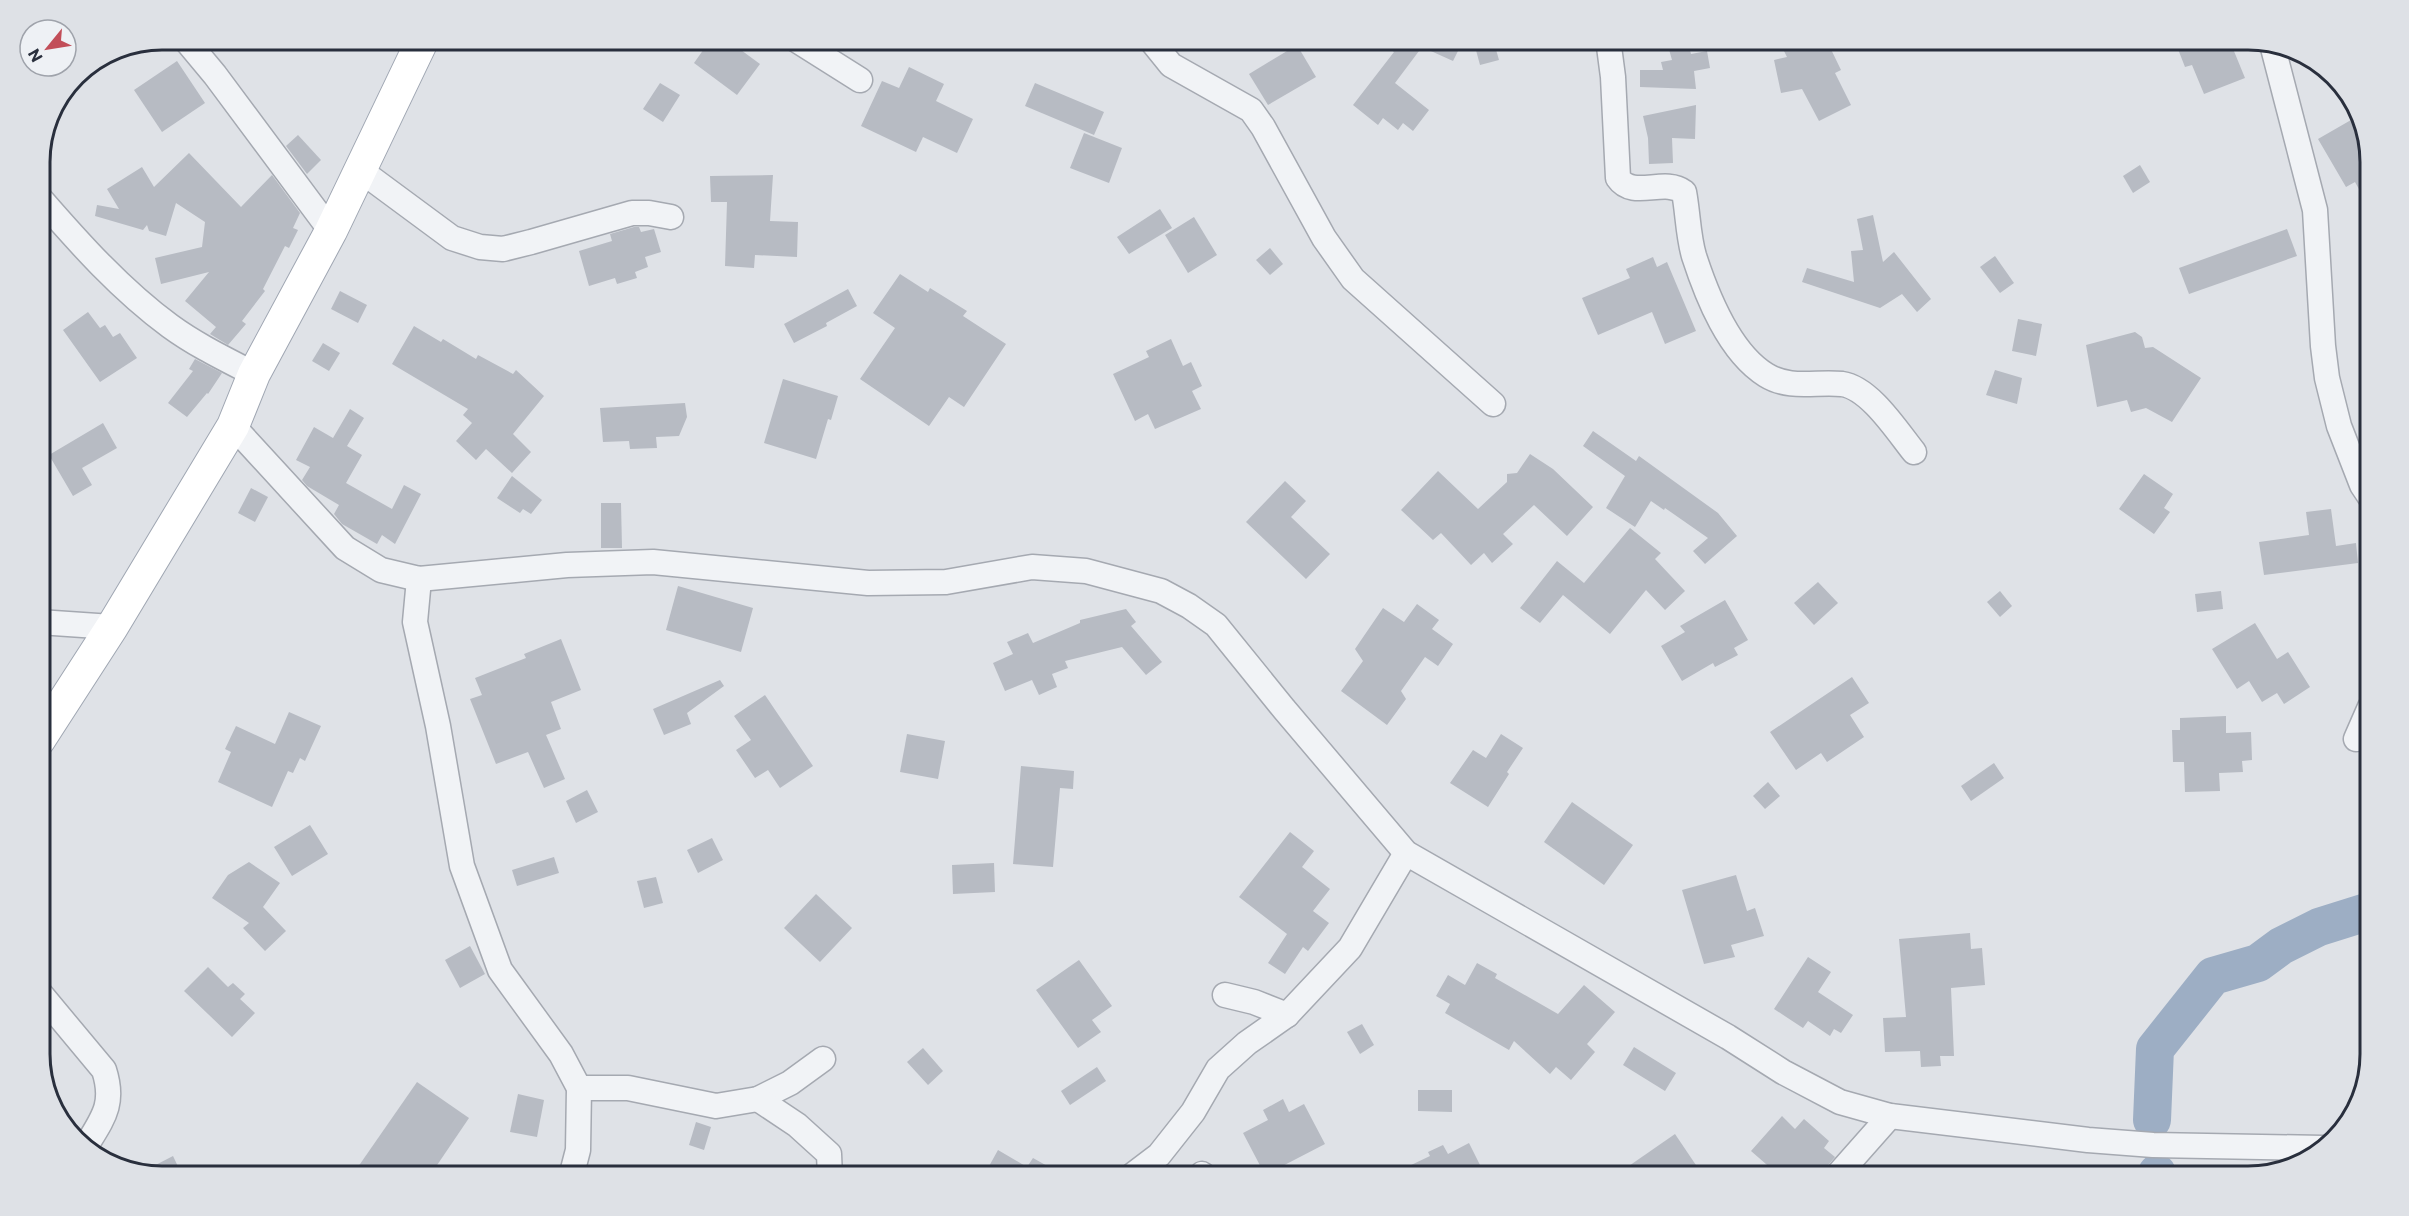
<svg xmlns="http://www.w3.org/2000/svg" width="2409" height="1216" viewBox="0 0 2409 1216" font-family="Commissioner,sans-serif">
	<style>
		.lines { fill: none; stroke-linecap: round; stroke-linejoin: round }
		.river { stroke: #9daec4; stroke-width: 38 }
		.building { fill: #b7bbc3 }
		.minor-casing { stroke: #a5a9b1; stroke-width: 27 }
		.major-casing { stroke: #9fa6b2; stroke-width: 34 }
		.minor { stroke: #f1f3f6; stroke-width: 24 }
		.major { stroke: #fff; stroke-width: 32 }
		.rim { fill: none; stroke: #292f3d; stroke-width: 3 }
	</style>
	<rect width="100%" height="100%" fill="#dfe2e7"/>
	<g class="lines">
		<!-- river -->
		<g class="river">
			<path d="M 2152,1120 L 2155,1049 L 2213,976 L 2258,963 L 2281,946 L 2319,927 L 2370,911"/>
			<path d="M 2157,1173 L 2158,1177"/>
		</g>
	</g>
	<!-- building -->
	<g class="building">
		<path d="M 711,39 L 726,39 L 760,64 L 737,95 L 694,63 Z"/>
		<path d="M 1377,39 L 1464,39 L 1453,61 L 1422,47 L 1395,83 L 1429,110 L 1413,131 L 1403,123 L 1398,130 L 1383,118 L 1378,125 L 1353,105 L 1394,52 Z"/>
		<path d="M 1473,39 L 1493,39 L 1499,60 L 1480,65 Z"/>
		<path d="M 1666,39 L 1687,39 L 1691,54 L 1707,51 L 1710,68 L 1694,71 L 1696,89 L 1640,87 L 1640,70 L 1663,70 L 1661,62 L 1672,60 Z"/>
		<path d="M 1798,39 L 1826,39 L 1841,70 L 1835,73 L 1851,105 L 1819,121 L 1802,89 L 1781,93 L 1774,60 L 1787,57 L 1782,47 Z"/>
		<path d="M 2174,39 L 2229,39 L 2245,78 L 2204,94 L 2192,65 L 2185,67 Z"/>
		<path d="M 1297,45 L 1316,77 L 1268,105 L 1249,74 Z"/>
		<path d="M 177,61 L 205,103 L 162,132 L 134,90 Z"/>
		<path d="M 909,67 L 944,84 L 936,101 L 973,119 L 957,153 L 923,137 L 916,152 L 861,126 L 882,81 L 899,88 Z"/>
		<path d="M 660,83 L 680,95 L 663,122 L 643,109 Z"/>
		<path d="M 1035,83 L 1104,112 L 1094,135 L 1025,106 Z"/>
		<path d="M 1696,105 L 1695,139 L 1672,138 L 1673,163 L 1649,164 L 1648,138 L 1643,116 Z"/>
		<path d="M 2351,120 L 2355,127 L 2360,124 L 2370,154 L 2370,209 L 2355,182 L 2346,187 L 2318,139 Z"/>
		<path d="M 1084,133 L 1122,148 L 1109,183 L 1070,168 Z"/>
		<path d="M 298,135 L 321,160 L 307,174 L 286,146 Z"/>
		<path d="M 189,153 L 241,207 L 272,175 L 300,213 L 293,228 L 298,230 L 289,248 L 285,246 L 263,289 L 265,291 L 242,321 L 246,324 L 228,345 L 210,334 L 216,327 L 185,301 L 209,272 L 161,284 L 155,258 L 202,247 L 205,222 L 176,203 L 166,236 L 149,231 L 147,225 L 143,230 L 95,216 L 97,205 L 119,209 L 107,189 L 142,167 L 154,187 Z"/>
		<path d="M 2140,165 L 2150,182 L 2133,193 L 2123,176 Z"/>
		<path d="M 773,175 L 770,221 L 798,222 L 797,257 L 755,255 L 754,268 L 725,266 L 727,202 L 711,202 L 710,176 Z"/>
		<path d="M 1160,209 L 1172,228 L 1129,254 L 1117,237 Z"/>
		<path d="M 1873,215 L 1883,262 L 1894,252 L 1931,299 L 1917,312 L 1902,294 L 1880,308 L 1802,282 L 1807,268 L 1854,282 L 1851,251 L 1863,250 L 1857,219 Z"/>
		<path d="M 1194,217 L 1217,255 L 1188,273 L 1165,235 Z"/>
		<path d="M 634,227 L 639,227 L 641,232 L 654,229 L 661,252 L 645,257 L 648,267 L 635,272 L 637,278 L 617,284 L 615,278 L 589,286 L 579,251 L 612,241 L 610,234 Z"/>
		<path d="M 2287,229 L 2297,256 L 2189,294 L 2179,268 Z"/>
		<path d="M 1270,248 L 1283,264 L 1270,275 L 1256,260 Z"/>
		<path d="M 1995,256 L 2014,283 L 2000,293 L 1980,267 Z"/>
		<path d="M 1653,257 L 1657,267 L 1667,262 L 1696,331 L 1665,344 L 1652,312 L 1598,335 L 1582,298 L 1630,278 L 1626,269 Z"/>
		<path d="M 900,274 L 928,292 L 930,288 L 967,311 L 963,316 L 1006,344 L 964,407 L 949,397 L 929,426 L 860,379 L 895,328 L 873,313 Z"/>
		<path d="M 848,289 L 857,306 L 826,323 L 827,326 L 794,343 L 784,324 Z"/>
		<path d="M 340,291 L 367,305 L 358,323 L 331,309 Z"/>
		<path d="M 88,312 L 100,328 L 105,325 L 113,337 L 120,333 L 137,358 L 100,382 L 63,330 Z"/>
		<path d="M 2018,319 L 2042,324 L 2036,356 L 2012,351 Z"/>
		<path d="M 414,326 L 441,342 L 443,339 L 476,359 L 478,355 L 513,374 L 516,370 L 544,396 L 513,434 L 531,452 L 512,473 L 486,449 L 476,460 L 456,441 L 472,423 L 463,415 L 468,409 L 392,364 Z"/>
		<path d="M 2135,332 L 2142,337 L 2145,348 L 2153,347 L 2201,378 L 2172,422 L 2146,408 L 2131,412 L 2127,400 L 2097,407 L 2086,345 Z"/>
		<path d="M 1171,339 L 1183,366 L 1191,362 L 1202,386 L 1192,391 L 1201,409 L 1155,429 L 1148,414 L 1135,421 L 1113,374 L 1149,357 L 1146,351 Z"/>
		<path d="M 323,343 L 340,353 L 329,371 L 312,361 Z"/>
		<path d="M 195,359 L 222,373 L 208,394 L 207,393 L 187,417 L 168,403 L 193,371 L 189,369 Z"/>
		<path d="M 1995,370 L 2022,378 L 2017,404 L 1986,395 Z"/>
		<path d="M 783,379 L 838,396 L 831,420 L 828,419 L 816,459 L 764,443 Z"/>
		<path d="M 685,403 L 687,417 L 679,436 L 656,437 L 657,448 L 630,449 L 629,441 L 603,442 L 600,408 Z"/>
		<path d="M 350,409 L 364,418 L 347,446 L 362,455 L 346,483 L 392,509 L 404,485 L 421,494 L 395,544 L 382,535 L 377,544 L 342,524 L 334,514 L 339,505 L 307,486 L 302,480 L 310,467 L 296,460 L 314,427 L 333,438 Z"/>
		<path d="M 103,423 L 117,448 L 82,468 L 92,485 L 73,496 L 49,455 Z"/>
		<path d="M 1593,431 L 1636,461 L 1639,456 L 1718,513 L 1737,536 L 1705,564 L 1693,551 L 1708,538 L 1665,508 L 1664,510 L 1651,501 L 1635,527 L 1606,508 L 1625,476 L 1583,446 Z"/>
		<path d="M 1530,454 L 1553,469 L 1593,507 L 1567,536 L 1534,505 L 1503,534 L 1513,544 L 1492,563 L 1484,553 L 1471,565 L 1441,533 L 1433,540 L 1401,510 L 1438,471 L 1478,509 L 1507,482 L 1507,474 L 1517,473 Z"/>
		<path d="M 2144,474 L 2173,494 L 2164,508 L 2170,512 L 2154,534 L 2119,509 Z"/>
		<path d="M 512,476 L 542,500 L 531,514 L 523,509 L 520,513 L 497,498 Z"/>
		<path d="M 1285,481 L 1306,501 L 1291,517 L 1330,554 L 1306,579 L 1246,522 Z"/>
		<path d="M 251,488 L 268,497 L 255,522 L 238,513 Z"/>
		<path d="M 601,503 L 621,503 L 622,548 L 601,548 Z"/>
		<path d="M 2331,509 L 2336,546 L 2356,543 L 2358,563 L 2264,575 L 2259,542 L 2309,535 L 2306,512 Z"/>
		<path d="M 1630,528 L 1661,553 L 1655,559 L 1685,591 L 1665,610 L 1646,590 L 1610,634 L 1563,595 L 1540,623 L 1520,608 L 1557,561 L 1584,583 Z"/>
		<path d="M 1818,582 L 1838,603 L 1814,625 L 1794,603 Z"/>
		<path d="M 678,586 L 753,608 L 741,652 L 666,630 Z"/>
		<path d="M 2000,591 L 2012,606 L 2000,617 L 1987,602 Z"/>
		<path d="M 2221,591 L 2223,609 L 2197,612 L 2195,594 Z"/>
		<path d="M 1725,600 L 1748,640 L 1734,648 L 1738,655 L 1715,667 L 1713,663 L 1682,681 L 1661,646 L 1685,632 L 1680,626 Z"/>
		<path d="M 1417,604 L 1439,620 L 1432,629 L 1453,644 L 1438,666 L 1425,657 L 1401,691 L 1406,699 L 1387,725 L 1341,691 L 1363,661 L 1355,649 L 1383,608 L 1404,622 Z"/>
		<path d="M 1126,609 L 1136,622 L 1131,626 L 1162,662 L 1146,675 L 1122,647 L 1065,661 L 1068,668 L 1052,674 L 1057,687 L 1039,695 L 1032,680 L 1005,691 L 993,663 L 1013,654 L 1007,642 L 1028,633 L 1033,643 L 1080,623 L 1080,620 Z"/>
		<path d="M 2255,623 L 2277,659 L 2288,652 L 2310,687 L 2284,704 L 2277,693 L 2262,702 L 2249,681 L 2237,689 L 2212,649 Z"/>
		<path d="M 561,639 L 581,690 L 551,702 L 561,729 L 546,735 L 565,779 L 544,788 L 528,752 L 496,764 L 470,699 L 482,695 L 475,678 L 526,658 L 524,654 Z"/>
		<path d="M 1852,677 L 1869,703 L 1850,715 L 1864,737 L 1827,762 L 1821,753 L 1796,770 L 1770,732 Z"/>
		<path d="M 720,680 L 724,686 L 687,713 L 691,724 L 664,735 L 653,709 Z"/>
		<path d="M 765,695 L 813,766 L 780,788 L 768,770 L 755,778 L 736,750 L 751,740 L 734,716 Z"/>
		<path d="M 289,712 L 321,726 L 305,761 L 300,758 L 293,773 L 288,771 L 272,807 L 218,782 L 231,752 L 225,749 L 236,726 L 275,744 Z"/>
		<path d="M 2226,716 L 2226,733 L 2251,732 L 2252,760 L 2242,761 L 2243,772 L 2219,773 L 2220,791 L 2185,792 L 2184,762 L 2173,762 L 2172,730 L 2180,730 L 2180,718 Z"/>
		<path d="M 907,734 L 945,741 L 938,779 L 900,772 Z"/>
		<path d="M 1501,734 L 1523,748 L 1507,772 L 1509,774 L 1488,807 L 1450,783 L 1473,750 L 1486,758 Z"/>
		<path d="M 1994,763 L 2004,778 L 1971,801 L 1961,786 Z"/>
		<path d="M 1021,766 L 1074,771 L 1073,789 L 1060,788 L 1053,867 L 1013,864 Z"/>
		<path d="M 1768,782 L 1780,796 L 1765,809 L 1753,796 Z"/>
		<path d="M 587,790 L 598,812 L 576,823 L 566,801 Z"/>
		<path d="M 1572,802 L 1633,845 L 1604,885 L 1544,842 Z"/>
		<path d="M 310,825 L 328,854 L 292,876 L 274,847 Z"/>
		<path d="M 1290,832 L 1314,851 L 1302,867 L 1330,889 L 1313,911 L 1329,923 L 1308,951 L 1303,947 L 1285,974 L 1268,963 L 1287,934 L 1239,897 Z"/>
		<path d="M 712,838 L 723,860 L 698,873 L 687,850 Z"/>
		<path d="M 554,857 L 559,873 L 517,886 L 512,870 Z"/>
		<path d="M 249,862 L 280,883 L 263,907 L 286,931 L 265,951 L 243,928 L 249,923 L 212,898 L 228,875 Z"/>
		<path d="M 994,863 L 995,892 L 953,894 L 952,865 Z"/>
		<path d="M 1736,875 L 1747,911 L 1755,908 L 1764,936 L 1731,945 L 1735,957 L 1704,964 L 1682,890 Z"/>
		<path d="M 656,877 L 663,903 L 644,908 L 637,881 Z"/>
		<path d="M 816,894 L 852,928 L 820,962 L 784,928 Z"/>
		<path d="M 1970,933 L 1971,949 L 1982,948 L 1985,985 L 1951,988 L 1954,1056 L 1940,1056 L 1941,1066 L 1921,1067 L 1920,1051 L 1885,1052 L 1883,1018 L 1906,1017 L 1899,939 Z"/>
		<path d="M 470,946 L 485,974 L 460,988 L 445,960 Z"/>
		<path d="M 1808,957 L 1831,972 L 1818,992 L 1853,1015 L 1841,1033 L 1834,1029 L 1830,1036 L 1808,1021 L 1803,1028 L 1774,1009 Z"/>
		<path d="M 1079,960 L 1112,1006 L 1092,1020 L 1101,1032 L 1078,1048 L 1036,990 Z"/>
		<path d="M 1477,963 L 1497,974 L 1495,978 L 1558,1014 L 1584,985 L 1615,1012 L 1587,1044 L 1595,1052 L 1571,1080 L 1556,1067 L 1550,1074 L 1514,1041 L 1509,1050 L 1445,1013 L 1450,1004 L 1436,996 L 1448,975 L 1465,985 Z"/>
		<path d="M 208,967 L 228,987 L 233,983 L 245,994 L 240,999 L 255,1013 L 232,1037 L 184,991 Z"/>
		<path d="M 1362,1024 L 1374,1045 L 1360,1054 L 1347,1032 Z"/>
		<path d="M 1634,1047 L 1676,1073 L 1665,1091 L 1623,1065 Z"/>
		<path d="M 923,1048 L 943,1071 L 928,1085 L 907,1062 Z"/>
		<path d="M 1097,1067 L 1106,1081 L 1070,1105 L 1061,1091 Z"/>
		<path d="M 417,1082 L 469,1118 L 429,1177 L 351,1177 Z"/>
		<path d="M 1418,1090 L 1452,1090 L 1452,1112 L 1418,1111 Z"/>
		<path d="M 518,1094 L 544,1100 L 537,1137 L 510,1132 Z"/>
		<path d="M 1283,1099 L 1289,1112 L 1304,1104 L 1325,1144 L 1265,1175 L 1243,1133 L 1268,1120 L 1263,1110 Z"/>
		<path d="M 1782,1116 L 1795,1129 L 1804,1119 L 1829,1141 L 1824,1148 L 1835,1157 L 1818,1177 L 1781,1177 L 1751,1151 Z"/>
		<path d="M 696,1122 L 711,1127 L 704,1150 L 689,1145 Z"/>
		<path d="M 1675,1134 L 1704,1177 L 1613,1177 Z"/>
		<path d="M 1469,1143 L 1481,1167 L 1469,1173 L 1472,1177 L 1386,1177 L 1430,1156 L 1428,1152 L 1443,1145 L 1448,1154 Z"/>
		<path d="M 998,1150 L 1027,1167 L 1033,1158 L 1067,1177 L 983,1177 Z"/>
		<path d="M 173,1156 L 183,1177 L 161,1177 L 142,1172 Z"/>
	</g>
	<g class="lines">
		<defs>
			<g id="minor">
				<path d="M 185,39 L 215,75 L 331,231"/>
				<path d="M 795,39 L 860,80"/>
				<path d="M 1150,39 L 1171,65 L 1251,110 L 1263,127 L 1324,238 L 1353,279 L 1493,404"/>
				<path d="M 1608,39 L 1613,77 L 1618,178 C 1633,200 1664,177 1684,192 C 1688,213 1688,236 1694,256 C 1707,296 1729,352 1766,375 C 1790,390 1817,381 1842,384 C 1870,388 1897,431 1914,452"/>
				<path d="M 2272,44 L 2315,210 L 2323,346 L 2327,378 L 2339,426 L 2362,485 L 2370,497"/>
				<path d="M 360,170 L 452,238 L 480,247 L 503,249 L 531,242 L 632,213 L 649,213 L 671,217"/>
				<path d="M 39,197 C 79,243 121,290 170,326 C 196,345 225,359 254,374"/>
				<path d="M 233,426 L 345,548 L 381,570 L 419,579 L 567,565 L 653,562 L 868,583 L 946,582 L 1032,567 L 1086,571 L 1161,591 L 1189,606 L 1216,625 L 1284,709 L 1406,853 L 1728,1037 L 1783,1072 L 1840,1102 L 1890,1116 L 2088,1140 L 2153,1145 L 2323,1148"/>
				<path d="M 419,579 L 415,622 L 438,726 L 462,866 L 500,970 L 561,1054 L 579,1088 L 578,1150 L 571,1177"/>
				<path d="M 39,622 L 112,627"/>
				<path d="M 2356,739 L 2370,707"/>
				<path d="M 39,992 L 104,1070 C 115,1104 103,1118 86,1146"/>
				<path d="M 1225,995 L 1254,1002 L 1287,1015"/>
				<path d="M 579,1088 L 628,1088 L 716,1106 L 758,1099 L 790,1083 L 823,1059"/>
				<path d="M 758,1099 L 797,1125 L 829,1154 L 830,1177"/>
				<path d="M 1202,1174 L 1206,1177"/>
				<path d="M 1130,1177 L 1159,1155 L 1193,1112 L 1218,1069 L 1247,1043 L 1287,1015 L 1350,948 L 1406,853"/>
				<path d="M 1836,1177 L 1890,1116"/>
			</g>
			<path id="major" d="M 39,740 L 112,627 L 233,426 L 254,374 L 331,231 L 423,39"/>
		</defs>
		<!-- minor casing -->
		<use href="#minor" class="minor-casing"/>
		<!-- major casing -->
		<use href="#major" class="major-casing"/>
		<!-- minor -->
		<use href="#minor" class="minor"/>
		<!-- major -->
		<use href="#major" class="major"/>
	</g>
	<!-- crop -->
	<path d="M0 0H2409V1216H0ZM162 50H2248A112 112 0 0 1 2360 162V1054A112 112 0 0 1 2248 1166H162A112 112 0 0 1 50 1054V162A112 112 0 0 1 162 50Z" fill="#dee1e6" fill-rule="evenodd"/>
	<path class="rim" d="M162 50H2248A112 112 0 0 1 2360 162V1054A112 112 0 0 1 2248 1166H162A112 112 0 0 1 50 1054V162A112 112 0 0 1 162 50Z"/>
	<!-- north arrow -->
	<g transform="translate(48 48) rotate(240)"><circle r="28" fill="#eef1f5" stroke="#9fa3ab" stroke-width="1.5"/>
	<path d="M0-4.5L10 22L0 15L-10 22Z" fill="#c24e59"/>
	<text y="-9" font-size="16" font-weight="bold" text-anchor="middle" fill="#292f3d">N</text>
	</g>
</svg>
